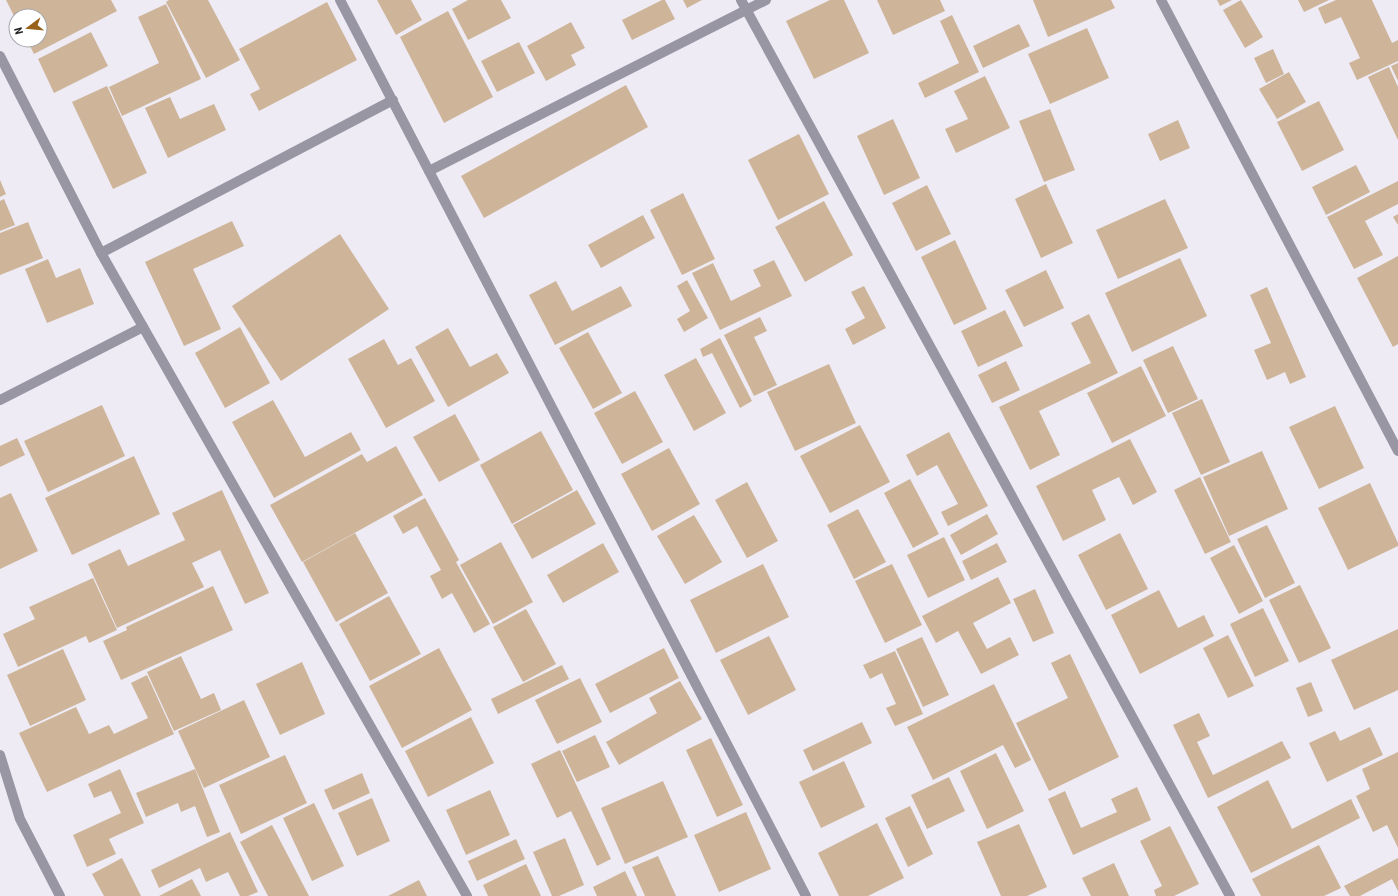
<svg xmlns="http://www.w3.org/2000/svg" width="1398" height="896" viewBox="0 0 1398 896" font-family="'Roboto Condensed',sans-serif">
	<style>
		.building { fill: #ceb59a }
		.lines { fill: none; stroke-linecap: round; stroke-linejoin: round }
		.street { stroke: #9996a4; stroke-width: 10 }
	</style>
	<rect width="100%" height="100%" fill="#eeebf5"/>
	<!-- building -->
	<g class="building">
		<path d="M 6,0 L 111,0 L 117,11 L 34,54 L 27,40 L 40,40 L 40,16 L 16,16 L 16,20 Z"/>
		<path d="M 169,0 L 208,0 L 240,60 L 206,78 L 166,2 Z"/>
		<path d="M 377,0 L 411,0 L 422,20 L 396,35 Z"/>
		<path d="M 468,0 L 501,0 L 511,18 L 468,40 L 452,9 Z"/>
		<path d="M 662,0 L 665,0 L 675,19 L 632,40 L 622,20 Z"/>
		<path d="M 683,0 L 702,0 L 687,8 Z"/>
		<path d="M 830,0 L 844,0 L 869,53 L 814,79 L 786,21 Z"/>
		<path d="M 877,0 L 940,0 L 945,11 L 893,35 Z"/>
		<path d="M 1033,0 L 1111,0 L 1115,8 L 1048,37 Z"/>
		<path d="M 1217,0 L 1232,0 L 1220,6 Z"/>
		<path d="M 1241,0 L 1263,37 L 1245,48 L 1223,10 Z"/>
		<path d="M 1298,0 L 1329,0 L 1304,12 Z"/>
		<path d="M 1336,0 L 1372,0 L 1392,43 L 1398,40 L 1398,61 L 1357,80 L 1349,63 L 1360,58 L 1341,17 L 1325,24 L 1318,8 Z"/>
		<path d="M 327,2 L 357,60 L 259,111 L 250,94 L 260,89 L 239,49 Z"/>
		<path d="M 166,4 L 201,79 L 122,116 L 109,87 L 159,63 L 138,17 Z"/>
		<path d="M 448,11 L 493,97 L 444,123 L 400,37 Z"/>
		<path d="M 952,15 L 979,72 L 925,98 L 918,83 L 959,63 L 940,21 Z"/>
		<path d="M 571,22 L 585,48 L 571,55 L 576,65 L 546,81 L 527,46 Z"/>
		<path d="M 1019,24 L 1030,46 L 983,68 L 973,46 Z"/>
		<path d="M 1087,28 L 1109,78 L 1050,104 L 1028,54 Z"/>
		<path d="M 91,32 L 108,66 L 54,93 L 38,59 Z"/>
		<path d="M 519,42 L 535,73 L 497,92 L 481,61 Z"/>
		<path d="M 1273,49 L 1284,74 L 1266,83 L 1254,58 Z"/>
		<path d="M 1398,63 L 1398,81 L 1391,66 Z"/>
		<path d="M 1389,67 L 1398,87 L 1398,140 L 1368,77 Z"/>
		<path d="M 1289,72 L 1306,102 L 1277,119 L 1259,89 Z"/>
		<path d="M 985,76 L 1010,128 L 956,153 L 945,129 L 968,119 L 954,91 Z"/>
		<path d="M 626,85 L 648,127 L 484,218 L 461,176 Z"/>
		<path d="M 107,86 L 147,173 L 113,189 L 72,102 Z"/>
		<path d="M 170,97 L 180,119 L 214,104 L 226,130 L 168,158 L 145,108 Z"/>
		<path d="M 1319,101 L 1344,150 L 1302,171 L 1277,122 Z"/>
		<path d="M 1050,109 L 1075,170 L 1044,182 L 1019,121 Z"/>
		<path d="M 893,119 L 920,178 L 884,195 L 857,136 Z"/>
		<path d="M 1178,120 L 1190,148 L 1160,161 L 1148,134 Z"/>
		<path d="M 799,134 L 829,194 L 778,220 L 748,160 Z"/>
		<path d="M 1356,165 L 1370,192 L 1326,215 L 1312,187 Z"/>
		<path d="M 0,180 L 6,194 L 0,197 Z"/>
		<path d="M 1398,181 L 1398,204 L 1365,221 L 1383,255 L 1354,269 L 1327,217 Z"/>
		<path d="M 1046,184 L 1073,243 L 1041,258 L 1015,199 Z"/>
		<path d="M 927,185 L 951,234 L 916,251 L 892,203 Z"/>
		<path d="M 683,193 L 715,259 L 682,275 L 650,210 Z"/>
		<path d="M 4,199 L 15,225 L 0,231 L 0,201 Z"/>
		<path d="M 1165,199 L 1188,248 L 1118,279 L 1096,230 Z"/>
		<path d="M 824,201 L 853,255 L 805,282 L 775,227 Z"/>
		<path d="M 1398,214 L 1398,225 L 1393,217 Z"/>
		<path d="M 643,215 L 655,238 L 601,268 L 588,245 Z"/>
		<path d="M 232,221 L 244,246 L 193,269 L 221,329 L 184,346 L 145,262 Z"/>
		<path d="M 28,222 L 43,258 L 0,275 L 0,233 Z"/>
		<path d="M 340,234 L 389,309 L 281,381 L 232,306 Z"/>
		<path d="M 955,240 L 987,309 L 954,325 L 921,257 Z"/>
		<path d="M 1398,256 L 1398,344 L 1393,347 L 1357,278 Z"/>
		<path d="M 1180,258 L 1207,316 L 1132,352 L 1105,293 Z"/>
		<path d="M 48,259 L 56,278 L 80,268 L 94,304 L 47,323 L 25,269 Z"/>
		<path d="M 774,260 L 792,296 L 720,330 L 692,273 L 713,263 L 731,301 L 761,286 L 753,270 Z"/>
		<path d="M 1046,270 L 1064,308 L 1024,327 L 1005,290 Z"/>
		<path d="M 687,280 L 708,318 L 684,332 L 677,319 L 690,311 L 677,286 Z"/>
		<path d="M 556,281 L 572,311 L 621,286 L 632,306 L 555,345 L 529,295 Z"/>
		<path d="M 864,286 L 886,328 L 853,345 L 845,329 L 865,318 L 851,292 Z"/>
		<path d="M 1267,287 L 1306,377 L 1290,384 L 1285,372 L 1267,380 L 1254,350 L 1271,343 L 1250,295 Z"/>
		<path d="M 1005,310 L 1023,346 L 978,367 L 961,331 Z"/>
		<path d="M 1089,314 L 1118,373 L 1039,411 L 1060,455 L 1030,470 L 999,407 L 1091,363 L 1071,323 Z"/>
		<path d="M 760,317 L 767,331 L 754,337 L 777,385 L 754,396 L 724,335 Z"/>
		<path d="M 240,327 L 270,383 L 225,408 L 195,353 Z"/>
		<path d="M 448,328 L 470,367 L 497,353 L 509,373 L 448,407 L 415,347 Z"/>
		<path d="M 588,332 L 622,393 L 593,409 L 559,348 Z"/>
		<path d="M 720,338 L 752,401 L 740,408 L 712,353 L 703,357 L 700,349 Z"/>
		<path d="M 384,339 L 398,365 L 411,358 L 435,401 L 386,428 L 348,359 Z"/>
		<path d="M 1173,346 L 1198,399 L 1168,413 L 1143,360 Z"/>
		<path d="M 696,358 L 726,413 L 694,431 L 664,375 Z"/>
		<path d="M 1006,361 L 1020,390 L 992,403 L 978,375 Z"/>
		<path d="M 829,364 L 856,423 L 795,451 L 767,392 Z"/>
		<path d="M 1141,366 L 1166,416 L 1112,443 L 1087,393 Z"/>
		<path d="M 635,391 L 663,442 L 622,464 L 594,413 Z"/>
		<path d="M 1202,399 L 1230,462 L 1201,475 L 1172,413 Z"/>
		<path d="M 273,400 L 305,457 L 351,432 L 361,450 L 274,498 L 232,422 Z"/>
		<path d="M 102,405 L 125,456 L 48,492 L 24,441 Z"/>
		<path d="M 1335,406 L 1364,468 L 1319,489 L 1289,427 Z"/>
		<path d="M 455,414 L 480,460 L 439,482 L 413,437 Z"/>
		<path d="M 860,425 L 890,482 L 830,513 L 800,456 Z"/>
		<path d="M 541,431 L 573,490 L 512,524 L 480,465 Z"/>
		<path d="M 949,432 L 988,506 L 948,526 L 941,512 L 958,504 L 937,465 L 917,476 L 906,455 Z"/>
		<path d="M 17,438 L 25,455 L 0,467 L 0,446 Z"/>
		<path d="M 1130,439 L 1157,492 L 1133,505 L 1119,477 L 1092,490 L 1106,520 L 1063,541 L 1036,486 Z"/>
		<path d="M 396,446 L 423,495 L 302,562 L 270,505 L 362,454 L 367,462 Z"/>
		<path d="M 669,448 L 700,504 L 652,531 L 621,474 Z"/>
		<path d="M 1262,451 L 1288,509 L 1229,536 L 1203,477 Z"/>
		<path d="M 134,456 L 160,514 L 72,555 L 45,498 Z"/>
		<path d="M 1200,477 L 1231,542 L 1205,554 L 1174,490 Z"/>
		<path d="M 910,479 L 939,534 L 913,548 L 884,493 Z"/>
		<path d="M 747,482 L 778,541 L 747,558 L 715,500 Z"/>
		<path d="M 1370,483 L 1398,543 L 1398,546 L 1348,570 L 1318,508 Z"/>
		<path d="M 222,490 L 269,593 L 245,604 L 220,550 L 192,563 L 204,587 L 117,628 L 88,564 L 120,549 L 128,566 L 185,540 L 172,513 Z"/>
		<path d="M 577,490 L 596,524 L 532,559 L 513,525 Z"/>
		<path d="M 11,493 L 38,551 L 0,569 L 0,498 Z"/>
		<path d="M 425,498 L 459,560 L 456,562 L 490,624 L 474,633 L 452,593 L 442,599 L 430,576 L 441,570 L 417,526 L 403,534 L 393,516 Z"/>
		<path d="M 858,509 L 886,562 L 854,579 L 827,525 Z"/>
		<path d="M 987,514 L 998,534 L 961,555 L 950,535 Z"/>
		<path d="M 694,515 L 722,562 L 685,584 L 657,536 Z"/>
		<path d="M 1267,525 L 1295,583 L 1265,598 L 1237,539 Z"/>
		<path d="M 355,533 L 388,593 L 336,622 L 303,562 Z"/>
		<path d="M 1120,533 L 1148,589 L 1106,610 L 1078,555 Z"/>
		<path d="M 944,537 L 965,580 L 928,598 L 907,555 Z"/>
		<path d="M 501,542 L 533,602 L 493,624 L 460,565 Z"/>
		<path d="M 603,543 L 619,572 L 563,603 L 547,575 Z"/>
		<path d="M 997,543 L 1007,562 L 971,580 L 962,561 Z"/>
		<path d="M 1234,545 L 1263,601 L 1239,614 L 1210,558 Z"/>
		<path d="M 763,564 L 789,617 L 716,653 L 690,600 Z"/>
		<path d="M 892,564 L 922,625 L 885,643 L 855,581 Z"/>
		<path d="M 998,577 L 1011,603 L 973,623 L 987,649 L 1010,637 L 1019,655 L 981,674 L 958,631 L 936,643 L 922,616 Z"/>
		<path d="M 93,578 L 117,630 L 89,643 L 86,636 L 18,667 L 3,634 L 35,619 L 29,607 Z"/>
		<path d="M 1300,585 L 1331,648 L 1299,663 L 1269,600 Z"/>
		<path d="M 213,586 L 233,630 L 121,680 L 103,641 L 127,630 L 126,627 Z"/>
		<path d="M 1035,589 L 1054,633 L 1033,642 L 1013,599 Z"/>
		<path d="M 1159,590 L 1178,628 L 1204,615 L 1214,636 L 1140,674 L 1111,615 Z"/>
		<path d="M 389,596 L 421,654 L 370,681 L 339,624 Z"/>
		<path d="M 1263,608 L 1289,661 L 1255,677 L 1230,624 Z"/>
		<path d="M 526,609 L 556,664 L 523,682 L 493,627 Z"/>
		<path d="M 1398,629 L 1398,690 L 1354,710 L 1331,660 Z"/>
		<path d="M 1228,635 L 1254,686 L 1228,698 L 1203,648 Z"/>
		<path d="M 769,636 L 796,690 L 748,715 L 720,660 Z"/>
		<path d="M 922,637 L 949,695 L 923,707 L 896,649 Z"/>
		<path d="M 439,648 L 472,710 L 402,748 L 369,686 Z"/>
		<path d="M 664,648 L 679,678 L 610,713 L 595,684 Z"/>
		<path d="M 63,649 L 86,700 L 30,726 L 7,675 Z"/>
		<path d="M 895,651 L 923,714 L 895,726 L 886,708 L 896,704 L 882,673 L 870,679 L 863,665 Z"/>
		<path d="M 1070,654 L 1119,757 L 1049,791 L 1016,723 L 1068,698 L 1051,663 Z"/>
		<path d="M 181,656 L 201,699 L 214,693 L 221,710 L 174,731 L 147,672 Z"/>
		<path d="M 302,662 L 325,714 L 280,735 L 256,684 Z"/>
		<path d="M 562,665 L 569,679 L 498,714 L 491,699 Z"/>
		<path d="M 147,675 L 174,734 L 47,792 L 19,733 L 76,707 L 89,734 L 109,725 L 114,734 L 148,718 L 131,683 Z"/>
		<path d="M 580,678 L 602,722 L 557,744 L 535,700 Z"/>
		<path d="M 680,681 L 702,719 L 619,765 L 606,742 L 657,713 L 649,698 Z"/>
		<path d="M 1311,682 L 1323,711 L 1308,717 L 1296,688 Z"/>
		<path d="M 994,684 L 1031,760 L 1015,768 L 1003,745 L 933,780 L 907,727 Z"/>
		<path d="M 244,700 L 270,757 L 204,788 L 178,731 Z"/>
		<path d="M 1199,713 L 1210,736 L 1197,742 L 1213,775 L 1282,741 L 1291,758 L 1208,798 L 1173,725 Z"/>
		<path d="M 471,717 L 494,763 L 428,797 L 405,751 Z"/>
		<path d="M 862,722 L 872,743 L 813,771 L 803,750 Z"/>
		<path d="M 1370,727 L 1383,755 L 1327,782 L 1309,743 L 1335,731 L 1340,741 Z"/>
		<path d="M 595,735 L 610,767 L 577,782 L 562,751 Z"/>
		<path d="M 711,738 L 743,805 L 717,817 L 686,750 Z"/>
		<path d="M 560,750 L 611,859 L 597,866 L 571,811 L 557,818 L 531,764 Z"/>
		<path d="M 1398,752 L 1398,848 L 1387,825 L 1373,832 L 1356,796 L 1370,789 L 1362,769 Z"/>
		<path d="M 996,753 L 1024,811 L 987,829 L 960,771 Z"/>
		<path d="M 285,755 L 307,803 L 241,834 L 219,785 Z"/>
		<path d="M 844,761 L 865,807 L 821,828 L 799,782 Z"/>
		<path d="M 120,769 L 144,823 L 109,839 L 116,854 L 87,867 L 73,835 L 121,813 L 111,791 L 94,798 L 88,784 Z"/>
		<path d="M 195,769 L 220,832 L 207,837 L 195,806 L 181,812 L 178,803 L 146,817 L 136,793 Z"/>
		<path d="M 362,773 L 370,793 L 333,810 L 324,790 Z"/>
		<path d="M 949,777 L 965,811 L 927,829 L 911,795 Z"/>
		<path d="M 1268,780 L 1292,829 L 1351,799 L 1360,818 L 1251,873 L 1217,807 Z"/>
		<path d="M 663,781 L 688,837 L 625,864 L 601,808 Z"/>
		<path d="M 1137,787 L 1151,820 L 1073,855 L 1048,799 L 1065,791 L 1081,828 L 1117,812 L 1111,799 Z"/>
		<path d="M 490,790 L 510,835 L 466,855 L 446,810 Z"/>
		<path d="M 372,798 L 390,841 L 357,856 L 338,813 Z"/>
		<path d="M 314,803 L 344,866 L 312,881 L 283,818 Z"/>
		<path d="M 910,806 L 933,854 L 908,867 L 885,818 Z"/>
		<path d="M 746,812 L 771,869 L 719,892 L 694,835 Z"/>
		<path d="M 877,823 L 904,878 L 868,896 L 839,896 L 818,853 Z"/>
		<path d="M 1019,824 L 1047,887 L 1027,896 L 1001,896 L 977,842 Z"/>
		<path d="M 272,825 L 309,896 L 268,896 L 240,842 Z"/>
		<path d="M 1170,826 L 1199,884 L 1174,896 L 1156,896 L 1154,890 L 1162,886 L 1140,841 Z"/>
		<path d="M 230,832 L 258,892 L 248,896 L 240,896 L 228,872 L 206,882 L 200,868 L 159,888 L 151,870 Z"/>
		<path d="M 565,838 L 584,885 L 559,896 L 552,896 L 533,852 Z"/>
		<path d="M 516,839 L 525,859 L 477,881 L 468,861 Z"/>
		<path d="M 1319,845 L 1341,888 L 1324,896 L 1261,896 L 1252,879 Z"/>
		<path d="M 658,856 L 676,896 L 645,896 L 632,867 Z"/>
		<path d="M 122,858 L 141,896 L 104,896 L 92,874 Z"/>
		<path d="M 1398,858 L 1398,891 L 1392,879 L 1360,896 L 1350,896 L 1344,886 Z"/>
		<path d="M 1114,863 L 1129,896 L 1091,896 L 1082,878 Z"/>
		<path d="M 526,864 L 541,896 L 488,896 L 483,885 Z"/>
		<path d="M 625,871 L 637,896 L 597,896 L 593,887 Z"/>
		<path d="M 192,879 L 201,896 L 159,896 Z"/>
		<path d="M 419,880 L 427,896 L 388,896 Z"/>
	</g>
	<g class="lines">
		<!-- street -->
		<g class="street">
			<path d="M 340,0 L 806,896"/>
			<path d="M 741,0 L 1230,896"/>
			<path d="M 1161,0 L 1398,451"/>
			<path d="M 0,56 L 101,253 L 467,896"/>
			<path d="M 429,171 L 766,0"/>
			<path d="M 101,253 L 393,100"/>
			<path d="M 0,400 L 143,327"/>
			<path d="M 0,755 L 20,819 L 60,896"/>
		</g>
	</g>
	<!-- north arrow -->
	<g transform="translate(28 28) rotate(254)"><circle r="19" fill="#ffffff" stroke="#a6a5a7"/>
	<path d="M0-3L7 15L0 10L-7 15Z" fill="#98621a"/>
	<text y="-6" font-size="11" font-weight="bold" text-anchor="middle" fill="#201f23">N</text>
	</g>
</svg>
